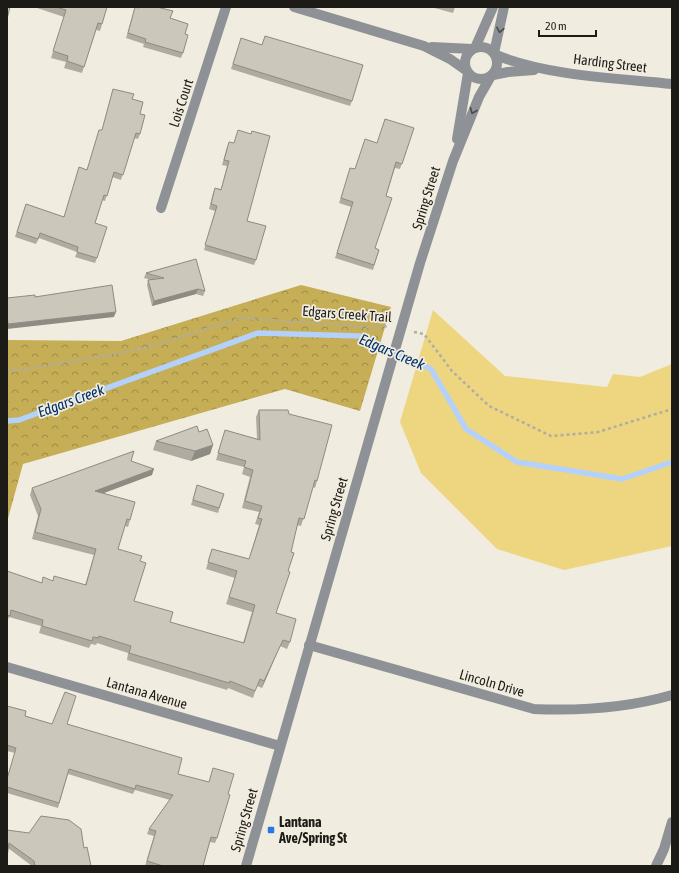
<svg xmlns="http://www.w3.org/2000/svg" width="679" height="873" viewBox="0 0 679 873" font-family="'Asap Condensed',sans-serif">
	<style>
		.forest { fill: url(#forest-crowns) }
		.park { fill: #eed680 }
		.lines { fill: none; stroke-linecap: round; stroke-linejoin: round }
		.stream { stroke: #b3d1fb; stroke-width: 5.5 }
		.path { stroke: #b0ada2; stroke-width: 2.5; stroke-dasharray: 3 3; stroke-linecap: butt }
		.minor { stroke: #8e9296; stroke-width: 10 }
		.tertiary { stroke: #8e9296; stroke-width: 10 }
		.wall { fill: #afaba0 }
		.shaded-wall { fill: #8e8b82 }
		.building { fill: #cbc7ba; stroke: #8e8b82 }
		.oneway { stroke: #4a4b49 }
		.poi-dot { fill: #2878e3; stroke: #f0ecdf; stroke-width: 1.5 }
		.labels { text-anchor: middle; stroke-width: 3.5; stroke-linejoin: round; paint-order: stroke }
		.street-label { font-size: 14px; fill: #1c1b16; stroke: #f0ecdf }
		.poi-label { font-size: 14px; font-weight: bold; fill: #1c1b16; stroke: #f0ecdf; text-anchor: start }
		.water-label { font-size: 15px; font-style: italic; fill: #002f6a; stroke: #f0ecdf }
	</style>
	<defs>
		<pattern id="forest-crowns" width="20" height="18" patternUnits="userSpaceOnUse"><rect width="20" height="18" fill="#c5ae55"/><path d="M2 6a3 3 0 1 1 6 0M12 15a3 3 0 1 1 6 0" fill="none" stroke="#9f8d45"/></pattern>
	</defs>
	<rect width="100%" height="100%" fill="#f0ecdf"/>
	<!-- forest -->
	<path class="forest" d="M 301,285 L 391,307 L 360,411 L 285,389 L 23,464 L 7,522 L 7,340 L 121,341 Z"/>
	<!-- park -->
	<path class="park" d="M 433,310 L 505,376 L 607,387 L 613,374 L 640,377 L 672,364 L 672,546 L 564,570 L 497,549 L 421,473 L 400,422 Z"/>
	<g class="lines">
		<!-- stream -->
		<path class="stream" d="M 7,421 L 19,420 L 258,333 L 360,336 L 431,369 L 466,429 L 517,462 L 622,479 L 672,462"/>
		<!-- path -->
		<g class="path">
			<path d="M 414,332 L 424,334 L 452,371 L 489,406 L 551,436 L 598,432 L 672,409"/>
			<path d="M 7,370 L 15,371 L 142,349 L 241,318 L 380,328 L 387,326"/>
		</g>
		<!-- minor -->
		<g class="minor">
			<path d="M 294,7 L 424,46 L 450,59 L 467,71"/>
			<path d="M 432,47 L 472,49"/>
			<path d="M 496,55 C 548,76 616,78 672,84"/>
			<path d="M 493,75 L 508,72 L 534,70"/>
			<path d="M 161,208 L 226,7"/>
			<path d="M 309,645 L 534,709 C 580,711 627,708 672,695"/>
			<path d="M 7,667 L 280,746"/>
			<path d="M 656,866 L 664,849 L 672,822"/>
		</g>
		<!-- tertiary -->
		<g class="tertiary">
			<circle cx="481" cy="63" r="16"/>
			<path d="M 475,48 L 493,7"/>
			<path d="M 494,53 L 504,7"/>
			<path d="M 457,139 L 468,73"/>
			<path d="M 246,866 L 420,263 L 453,161 L 479,97 L 491,76"/>
		</g>
	</g>
	<!-- wall -->
	<g class="wall">
		<path d="M 34,7 L 107,7 L 100,31 L 96,30 L 82,73 L 64,68 L 66,62 L 51,58 L 64,17 Z"/>
		<path d="M 135,7 L 138,8 L 139,7 L 170,18 L 185,34 L 183,53 L 181,58 L 143,47 L 144,44 L 126,38 Z"/>
		<path d="M 431,7 L 455,7 L 453,13 Z"/>
		<path d="M 265,36 L 352,101 L 350,106 L 231,69 L 241,38 L 262,45 Z"/>
		<path d="M 113,89 L 132,99 L 140,134 L 138,139 L 134,138 L 121,180 L 112,177 L 105,201 L 102,200 L 95,223 L 97,258 L 95,263 L 75,257 L 77,252 L 39,238 L 36,244 L 15,237 L 26,204 L 64,217 L 79,167 L 87,170 L 99,130 L 102,130 Z"/>
		<path d="M 414,128 L 400,169 L 395,168 L 386,196 L 375,248 L 379,250 L 373,270 L 335,258 L 351,207 L 339,203 L 349,173 L 355,169 L 377,143 Z"/>
		<path d="M 227,147 L 247,221 L 256,260 L 254,265 L 204,250 L 215,211 L 209,209 L 213,193 L 215,188 L 221,189 L 227,166 L 222,165 Z"/>
		<path d="M 146,273 L 205,291 L 203,296 L 196,294 L 152,306 L 147,285 L 148,280 L 151,280 L 144,278 Z"/>
		<path d="M 259,410 L 289,414 L 317,481 L 315,488 L 313,487 L 301,526 L 297,525 L 291,552 L 288,571 L 276,613 L 290,642 L 287,649 L 280,646 L 262,688 L 257,686 L 253,698 L 228,688 L 227,690 L 127,660 L 128,653 L 97,643 L 96,645 L 91,644 L 89,648 L 39,633 L 41,626 L 9,617 L 7,622 L 7,571 L 41,583 L 53,581 L 85,585 L 94,555 L 32,539 L 38,516 L 30,495 L 32,488 L 131,461 L 152,475 L 104,493 L 130,520 L 128,527 L 125,526 L 118,549 L 140,561 L 134,601 L 170,622 L 243,643 L 252,612 L 226,604 L 235,578 L 206,569 L 212,549 L 249,559 L 259,525 L 255,524 L 259,512 L 242,508 L 250,477 L 242,474 L 244,467 L 216,460 L 225,430 L 257,439 L 256,417 Z"/>
		<path d="M 199,432 L 213,445 L 210,454 L 191,461 L 153,450 L 156,441 Z"/>
		<path d="M 197,485 L 224,494 L 218,513 L 191,505 Z"/>
		<path d="M 7,706 L 25,716 L 52,724 L 67,724 L 178,774 L 209,782 L 213,768 L 228,794 L 217,838 L 215,843 L 210,842 L 203,866 L 145,866 L 154,836 L 147,834 L 149,829 L 170,800 L 135,790 L 133,794 L 68,774 L 58,808 L 7,793 L 7,778 L 15,753 L 7,751 Z"/>
		<path d="M 7,830 L 84,848 L 91,866 L 32,866 L 8,848 Z"/>
	</g>
	<!-- shaded-wall -->
	<g class="shaded-wall">
		<path d="M 198,289 L 196,294 L 152,306 L 154,301 Z"/>
		<path d="M 116,312 L 114,317 L 7,329 L 8,324 Z"/>
		<path d="M 213,445 L 210,454 L 191,461 L 195,451 Z"/>
		<path d="M 154,469 L 152,475 L 93,497 L 95,491 Z"/>
		<path d="M 283,640 L 280,646 L 262,688 L 264,681 Z"/>
	</g>
	<!-- building -->
	<g class="building">
		<path d="M 7,7 L 10,7 L 7,19 Z"/>
		<path d="M 56,7 L 107,7 L 102,24 L 98,23 L 84,67 L 67,61 L 68,56 L 53,51 L 66,10 Z"/>
		<path d="M 135,7 L 139,8 L 139,7 L 157,7 L 173,11 L 170,18 L 188,24 L 185,34 L 188,35 L 183,53 L 145,42 L 146,39 L 128,33 Z"/>
		<path d="M 265,36 L 363,65 L 352,101 L 233,64 L 241,38 L 262,45 Z"/>
		<path d="M 113,89 L 134,94 L 132,99 L 143,102 L 140,114 L 145,115 L 140,134 L 136,133 L 123,175 L 114,172 L 107,196 L 104,195 L 95,223 L 107,227 L 97,258 L 77,252 L 78,247 L 40,233 L 38,239 L 17,232 L 26,204 L 64,217 L 79,167 L 87,170 L 99,130 L 102,130 Z"/>
		<path d="M 385,119 L 414,128 L 402,164 L 396,162 L 386,196 L 392,198 L 375,248 L 379,250 L 374,265 L 337,253 L 353,202 L 341,198 L 350,168 L 355,169 L 365,139 L 377,143 Z"/>
		<path d="M 238,130 L 251,134 L 252,131 L 270,136 L 247,221 L 266,226 L 256,260 L 205,245 L 217,206 L 211,204 L 215,188 L 221,190 L 229,161 L 224,160 L 229,142 L 234,143 Z"/>
		<path d="M 196,259 L 205,291 L 198,289 L 154,301 L 148,280 L 164,278 L 146,273 Z"/>
		<path d="M 112,285 L 116,312 L 8,324 L 7,315 L 7,298 L 35,295 L 35,297 Z"/>
		<path d="M 259,410 L 288,410 L 289,414 L 332,425 L 317,481 L 315,480 L 304,519 L 299,518 L 291,552 L 294,553 L 288,571 L 290,572 L 276,613 L 296,619 L 290,642 L 283,640 L 264,681 L 260,679 L 255,691 L 230,681 L 229,683 L 129,653 L 131,646 L 99,636 L 99,638 L 93,637 L 92,641 L 42,626 L 43,620 L 11,610 L 10,616 L 7,615 L 7,571 L 42,583 L 43,577 L 53,581 L 54,576 L 86,585 L 96,549 L 35,532 L 41,509 L 32,488 L 134,451 L 131,461 L 154,469 L 95,491 L 135,502 L 130,520 L 127,519 L 118,549 L 142,556 L 140,561 L 146,563 L 134,601 L 173,612 L 170,622 L 244,643 L 255,605 L 229,597 L 237,571 L 208,562 L 212,549 L 249,559 L 262,519 L 258,518 L 262,506 L 245,501 L 253,470 L 244,467 L 246,461 L 218,453 L 225,430 L 260,440 Z"/>
		<path d="M 197,426 L 199,432 L 207,429 L 213,445 L 195,451 L 156,441 Z"/>
		<path d="M 197,485 L 224,494 L 219,508 L 193,500 Z"/>
		<path d="M 65,692 L 76,696 L 67,724 L 182,758 L 178,774 L 209,782 L 213,768 L 234,774 L 228,794 L 230,795 L 217,838 L 211,837 L 203,866 L 163,866 L 147,861 L 156,831 L 149,829 L 173,795 L 136,785 L 135,789 L 69,769 L 59,803 L 7,787 L 7,779 L 16,748 L 7,745 L 7,706 L 26,711 L 25,716 L 52,724 Z"/>
		<path d="M 41,816 L 69,820 L 81,829 L 84,848 L 87,847 L 91,866 L 35,866 L 34,861 L 9,843 L 7,857 L 7,830 L 29,833 Z"/>
	</g>
	<!-- one-way arrows -->
	<defs><path id="oneway-chevron" d="M-2-3.5L2.5 0L-2 3.5" fill="none" stroke-width="1.6" stroke-linecap="round" stroke-linejoin="round"/></defs>
	<g class="oneway">
		<use href="#oneway-chevron" transform="translate(500 30) rotate(101)"/>
		<use href="#oneway-chevron" transform="translate(473 111) rotate(112)"/>
	</g>
	<!-- markers -->
	<rect class="poi-dot" x="267" y="826" width="8" height="8" rx="2"/>
	<g class="labels">
		<!-- street labels -->
		<g class="street-label">
			<text transform="translate(610 63) rotate(7)" y="5">Harding Street</text>
			<text transform="translate(181 103) rotate(-72)" y="5">Lois Court</text>
			<text transform="translate(426 198) rotate(-73)" y="5">Spring Street</text>
			<text transform="translate(347 314) rotate(4)" y="5">Edgars Creek Trail</text>
			<text transform="translate(334 509) rotate(-74)" y="5">Spring Street</text>
			<text transform="translate(492 683) rotate(16)" y="5">Lincoln Drive</text>
			<text transform="translate(147 693) rotate(16)" y="5">Lantana Avenue</text>
			<text transform="translate(244 820) rotate(-74)" y="5">Spring Street</text>
		</g>
		<!-- poi labels -->
		<g class="poi-label">
			<text x="279" y="827">Lantana<tspan x="279" dy="16">Ave/Spring St</tspan></text>
		</g>
		<!-- water labels -->
		<g class="water-label">
			<text transform="translate(392 352) rotate(23)" y="5">Edgars Creek</text>
			<text transform="translate(71 401) rotate(-20)" y="5">Edgars Creek</text>
		</g>
	</g>
	<!-- border -->
	<rect width="679" height="873" fill="none" stroke="#1c1b16" stroke-width="16"/>
	<!-- scale -->
	<path d="M539 30v6h57v-6" fill="none" stroke="#1c1b16" stroke-width="2"/>
	<text x="545" y="30" font-size="12" fill="#1c1b16" stroke="#f0ecdf" stroke-width="3" paint-order="stroke">20 m</text>
</svg>
